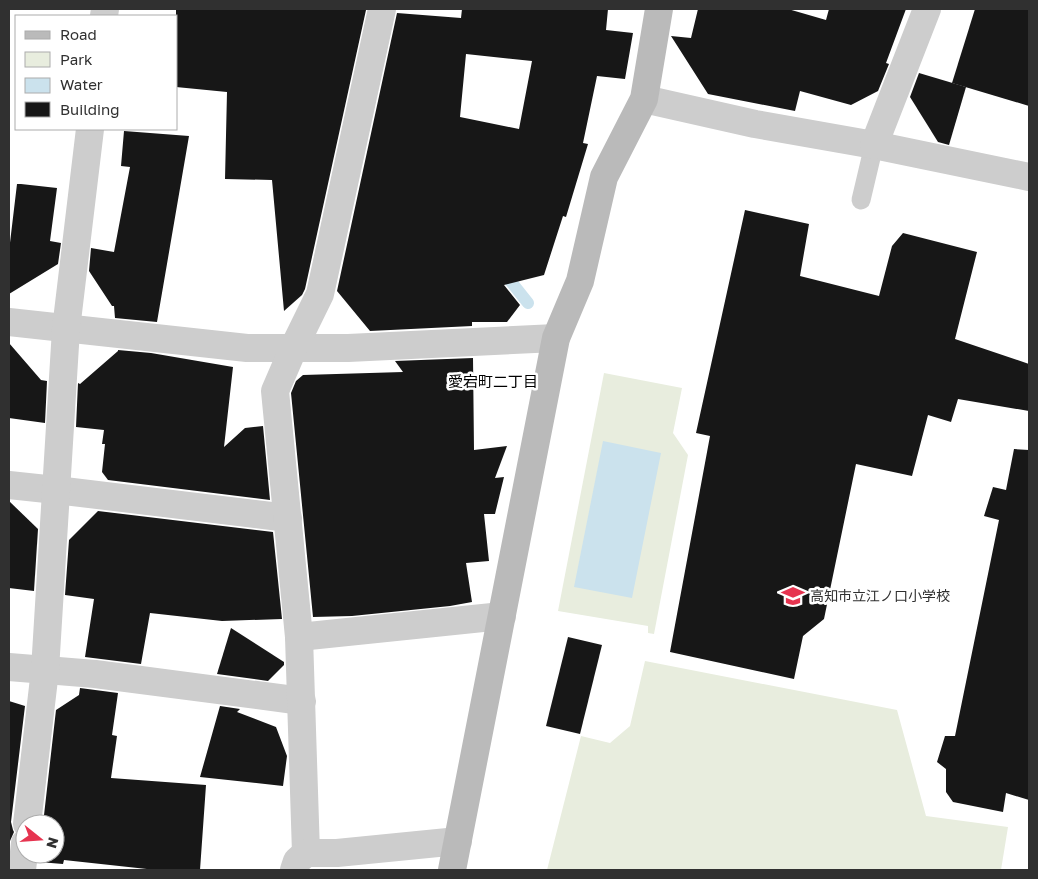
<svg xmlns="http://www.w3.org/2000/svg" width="1038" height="879" viewBox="0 0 1038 879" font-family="'Golos Text','Noto Sans JP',sans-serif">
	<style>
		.green { fill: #e8edde }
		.water { fill: #cbe2ed }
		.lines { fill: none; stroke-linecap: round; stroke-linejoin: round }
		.stream { stroke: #cbe2ed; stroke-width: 12 }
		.building { fill: #171717; fill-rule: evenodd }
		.lane { stroke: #cdcdcd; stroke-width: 19 }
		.street { stroke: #cdcdcd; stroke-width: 28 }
		.secondary { stroke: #bababa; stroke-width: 28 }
		.labels { text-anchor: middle; stroke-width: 5; stroke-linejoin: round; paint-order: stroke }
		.poi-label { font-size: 14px; fill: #303030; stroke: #fff; text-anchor: start }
		.neighbourhood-label { font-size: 15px; fill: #000; stroke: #fff }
	</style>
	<rect width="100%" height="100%" fill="#fff"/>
	<!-- green -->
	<g class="green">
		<path d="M 604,373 L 682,388 L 673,433 L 688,455 L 654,634 L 648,633 L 648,626 L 558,611 Z"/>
		<path d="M 645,661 L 897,710 L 926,816 L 1008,827 L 1001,870 L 547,870 L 581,736 L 610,743 L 630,726 Z"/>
	</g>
	<!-- water -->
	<path class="water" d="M 603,441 L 661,453 L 632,598 L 574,587 Z"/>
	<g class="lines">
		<!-- stream -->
		<path class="stream" d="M 501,269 L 528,303"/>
	</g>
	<!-- building -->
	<g class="building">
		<path d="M 176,9 L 348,9 L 366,10 L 305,289 L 302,295 L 284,311 L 272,180 L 225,179 L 227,92 L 176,87 Z"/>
		<path d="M 462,9 L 608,9 L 606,30 L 633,33 L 625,79 L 597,76 L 583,143 L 588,144 L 566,217 L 563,216 L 544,275 L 504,285 L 520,305 L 507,322 L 472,322 L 472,326 L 370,331 L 337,291 L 397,13 L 461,18 ZM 466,54 L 532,61 L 519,129 L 460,117 Z"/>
		<path d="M 698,9 L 788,9 L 826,20 L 829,9 L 906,9 L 886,63 L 889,64 L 878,91 L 851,105 L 800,91 L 795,111 L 708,94 L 671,36 L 691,38 Z"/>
		<path d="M 975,9 L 1029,9 L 1029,106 L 952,83 Z"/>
		<path d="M 919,73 L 966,87 L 949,145 L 938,142 L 910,97 Z"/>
		<path d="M 124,131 L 189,136 L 157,322 L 115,318 L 114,306 L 112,306 L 89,271 L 91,248 L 114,252 L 130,167 L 121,166 Z"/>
		<path d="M 17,184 L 21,184 L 57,188 L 50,241 L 61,243 L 58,264 L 9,294 L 9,251 Z"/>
		<path d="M 745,210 L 809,224 L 800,276 L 879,296 L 892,246 L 903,233 L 977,252 L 955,339 L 1029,364 L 1029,411 L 958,399 L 951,422 L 928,415 L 912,476 L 856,464 L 824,619 L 803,636 L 794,679 L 670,652 L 710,436 L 696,433 Z"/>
		<path d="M 9,343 L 41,380 L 47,381 L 45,423 L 9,418 Z"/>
		<path d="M 118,350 L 151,353 L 233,367 L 224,447 L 245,428 L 263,426 L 270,500 L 108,480 L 102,472 L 105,444 L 102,444 L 104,430 L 76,427 L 78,383 L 80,384 L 118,351 Z"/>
		<path d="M 473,358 L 474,450 L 507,446 L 495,478 L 504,477 L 495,514 L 484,514 L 489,561 L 466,563 L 472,602 L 450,606 L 352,616 L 313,617 L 291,393 L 296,381 L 303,375 L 403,372 L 395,361 Z"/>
		<path d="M 1014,449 L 1029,450 L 1029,800 L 1006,793 L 1003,812 L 953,802 L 946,792 L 946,769 L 937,762 L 945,736 L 955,736 L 999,520 L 984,516 L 993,487 L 1006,490 Z"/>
		<path d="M 9,501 L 38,529 L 34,591 L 9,588 Z"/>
		<path d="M 98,511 L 273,532 L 282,619 L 222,621 L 150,613 L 141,664 L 85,657 L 94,599 L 65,595 L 69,540 Z"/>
		<path d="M 231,628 L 284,662 L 284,665 L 268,681 L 217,674 Z"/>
		<path d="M 568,637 L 602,645 L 580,734 L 546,726 Z"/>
		<path d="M 80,688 L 118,693 L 112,735 L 117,736 L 111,778 L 206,785 L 200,870 L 156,870 L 64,860 L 63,864 L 39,862 L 40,854 L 55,854 L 55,824 L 43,824 L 56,710 L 79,695 Z"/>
		<path d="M 9,701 L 25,706 L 11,822 L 13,830 L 14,832 L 10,841 L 9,848 Z"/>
		<path d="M 220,706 L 240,709 L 237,712 L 276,727 L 287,756 L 283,786 L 200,777 Z"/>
	</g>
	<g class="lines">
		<!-- lane -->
		<path class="lane" d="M 861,200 L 874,145"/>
		<!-- street -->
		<g class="street">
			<path d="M 104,16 L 105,9"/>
			<path d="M 644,99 L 755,124 L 874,145 L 1029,177"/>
			<path d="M 874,145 L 927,9"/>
			<path d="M 9,322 L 247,348 L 348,348 L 556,338"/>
			<path d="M 9,485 L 56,490 L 288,518"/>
			<path d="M 299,637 L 502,616"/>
			<path d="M 9,667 L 95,674 L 302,701"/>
			<path d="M 27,824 L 45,670 L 66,329 L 90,129"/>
			<path d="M 306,853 L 299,637 L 275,391 L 294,347 L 320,294 L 382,9"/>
			<path d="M 22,870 L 25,843"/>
			<path d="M 294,870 L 297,861 L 306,853 L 337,853 L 458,841"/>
		</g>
		<!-- secondary -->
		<path class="secondary" d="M 452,870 L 556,338 L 580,281 L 604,177 L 644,99 L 659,9"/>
	</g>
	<!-- icons -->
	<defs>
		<symbol id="school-bare" viewBox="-9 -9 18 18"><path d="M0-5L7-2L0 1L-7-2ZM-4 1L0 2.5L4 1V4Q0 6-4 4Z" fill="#e63450" stroke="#fff" stroke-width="2.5" paint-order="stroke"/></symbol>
	</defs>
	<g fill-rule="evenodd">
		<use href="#school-bare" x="777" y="580" width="32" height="32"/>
	</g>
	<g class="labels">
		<!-- poi labels -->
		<g class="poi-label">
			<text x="810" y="601">高知市立江ノ口小学校</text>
		</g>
		<!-- neighbourhood labels -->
		<g class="neighbourhood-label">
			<text x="493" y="387">愛宕町二丁目</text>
		</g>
	</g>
	<!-- border -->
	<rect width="1038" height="879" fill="none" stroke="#303030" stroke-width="20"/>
	<!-- legend -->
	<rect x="15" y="15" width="162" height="115" fill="#ffffff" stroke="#acacac"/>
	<rect x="25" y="31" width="25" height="8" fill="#bababa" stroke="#acacac"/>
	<text x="60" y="40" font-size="15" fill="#303030">Road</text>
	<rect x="25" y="52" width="25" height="15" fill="#e8edde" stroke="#acacac"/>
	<text x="60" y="65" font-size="15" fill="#303030">Park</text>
	<rect x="25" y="78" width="25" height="15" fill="#cbe2ed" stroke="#acacac"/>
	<text x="60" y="90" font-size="15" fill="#303030">Water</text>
	<rect x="25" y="102" width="25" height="15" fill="#171717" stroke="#acacac"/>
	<text x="60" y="115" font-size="15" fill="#303030">Building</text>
	<!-- north arrow -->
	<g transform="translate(40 839) rotate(107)"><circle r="24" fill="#ffffff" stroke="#acacac"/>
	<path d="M0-4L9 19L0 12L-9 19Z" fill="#e63450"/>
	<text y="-8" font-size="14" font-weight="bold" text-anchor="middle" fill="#303030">N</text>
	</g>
</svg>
